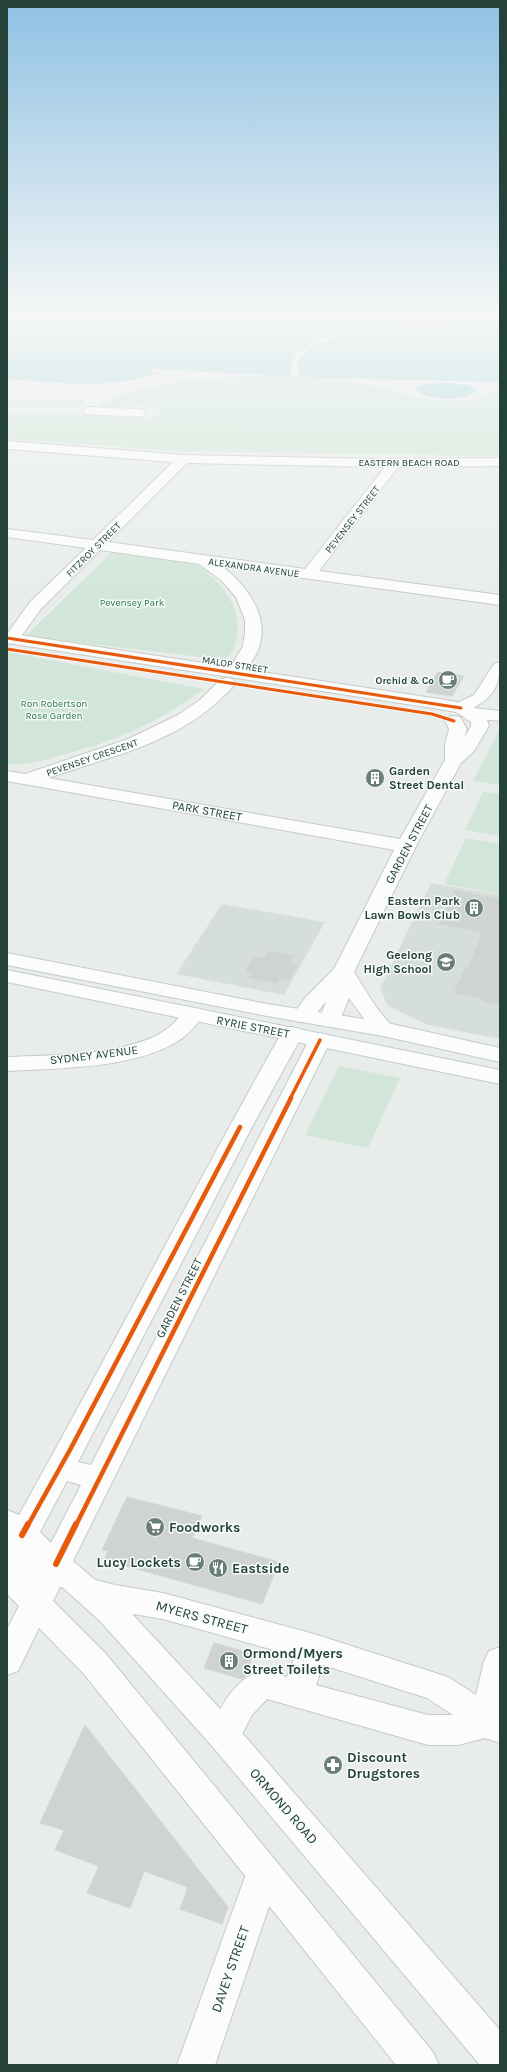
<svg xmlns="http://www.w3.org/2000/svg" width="507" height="2072" viewBox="0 0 507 2072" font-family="Karla,sans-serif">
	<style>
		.built { fill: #d6dedb }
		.green { fill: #d1e6d8 }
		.water { fill: #a9d4db }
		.pier { fill: #e8edeb }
		.building { fill: #cfd4d2; stroke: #d1d6d4 }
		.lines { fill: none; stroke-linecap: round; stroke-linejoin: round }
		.minor-casing { stroke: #c5cac8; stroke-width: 2 }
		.tertiary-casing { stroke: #c5cac8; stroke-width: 2 }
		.secondary-casing { stroke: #c3cbc8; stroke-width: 2 }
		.minor { fill: #fcfcfc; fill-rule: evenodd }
		.tertiary { fill: #fcfcfc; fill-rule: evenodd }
		.secondary { fill: #fcfcfc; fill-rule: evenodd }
		.cycleway-far3-casing { stroke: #f7fbf9; stroke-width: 5 }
		.cycleway-far2-casing { stroke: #f7fbf9; stroke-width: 6 }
		.cycleway-far1-casing { stroke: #f7fbf9; stroke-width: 7 }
		.cycleway-casing { stroke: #f7fbf9; stroke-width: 8 }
		.cycleway-far3 { stroke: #e8590c; stroke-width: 3 }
		.cycleway-far2 { stroke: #e8590c; stroke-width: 3.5 }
		.cycleway-far1 { stroke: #e8590c; stroke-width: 4.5 }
		.cycleway { stroke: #e8590c; stroke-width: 6 }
		.labels { text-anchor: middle; stroke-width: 3; stroke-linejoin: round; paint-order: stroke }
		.far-street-label { font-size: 10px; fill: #24423a; stroke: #f7fbf9 }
		.far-park-label { font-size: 10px; fill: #2d7a4b; stroke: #f7fbf9 }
		.far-poi-label { font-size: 10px; font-weight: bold; fill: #24423a; stroke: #f7fbf9; text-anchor: end }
		.poi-label { font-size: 12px; font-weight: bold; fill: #24423a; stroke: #f7fbf9; text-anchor: end }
		.street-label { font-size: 12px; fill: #24423a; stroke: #f7fbf9 }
		.near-poi-label { font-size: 14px; font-weight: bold; fill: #24423a; stroke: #f7fbf9; text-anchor: start }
		.near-street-label { font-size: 14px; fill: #24423a; stroke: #f7fbf9 }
	</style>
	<rect width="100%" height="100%" fill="#e8edeb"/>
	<!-- built -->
	<g class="built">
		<path d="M 431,883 L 500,895 L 500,1039 L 428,1025 L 388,1006 L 380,988 Z"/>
		<path d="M 222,904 L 325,922 L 284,995 L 176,974 Z"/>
	</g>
	<!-- green -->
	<g class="green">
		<path d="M 293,375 L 500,382 L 325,378 L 389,389 L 419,399 L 478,401 L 500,387 L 500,456 L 178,451 L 7,439 L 7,413 L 74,413 L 134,419 L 158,416 L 161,413 C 155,403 114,406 103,407 L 99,404 L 125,394 L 178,382 L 240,376 Z"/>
		<path d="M 7,400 L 84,400 L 82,407 L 7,407 Z"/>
		<path d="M 112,552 L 196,564 C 223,583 246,611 235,645 C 234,650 229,655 225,660 L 26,636 Z"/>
		<path d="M 7,652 L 204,689 C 156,724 116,741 58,756 C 42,761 23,766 7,764 Z"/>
		<path d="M 500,729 L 500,785 L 473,781 Z"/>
		<path d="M 483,792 L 500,794 L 500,836 L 465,830 Z"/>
		<path d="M 466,838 L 500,844 L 500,894 L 444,884 Z"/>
		<path d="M 339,1066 L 400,1078 L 368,1148 L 305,1135 Z"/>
	</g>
	<!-- water -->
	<g class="water">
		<path d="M 7,311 L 500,311 L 500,382 L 324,378 L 150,369 L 155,374 C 111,390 53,382 7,379 Z"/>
		<path d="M 446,383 L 468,385 L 477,390 C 468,402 423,401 415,388 L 427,384 Z"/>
	</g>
	<!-- pier -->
	<path class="pier" d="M 427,322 L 475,325 L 500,328 L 500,331 L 478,327 L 476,328 L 477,335 L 457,335 L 472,334 L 471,327 L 398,327 L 398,333 L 417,335 L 394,334 L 393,328 L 390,326 L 355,332 L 332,338 L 311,347 L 303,355 L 297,364 L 299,377 L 292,376 L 290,373 L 291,365 L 296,353 L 319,339 L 372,326 Z"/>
	<!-- building -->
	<g class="building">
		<path d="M 438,672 L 464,676 L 452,696 L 426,692 Z"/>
		<path d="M 455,891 L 500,899 L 500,1005 L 482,1001 L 481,998 L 454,993 L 465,968 L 469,968 L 482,932 L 439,924 Z"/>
		<path d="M 268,951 L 293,956 L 289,963 L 298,965 L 289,980 L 280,978 L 277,983 L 249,978 L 252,973 L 245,972 L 254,957 L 263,959 Z"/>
		<path d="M 127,1497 L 202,1516 L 192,1538 L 279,1562 L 262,1604 L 104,1560 L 108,1551 L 102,1550 Z"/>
		<path d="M 214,1643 L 253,1654 L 245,1677 L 242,1679 L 204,1668 Z"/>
		<path d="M 85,1725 L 228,1907 L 222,1924 L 180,1909 L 188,1887 L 144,1871 L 130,1908 L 87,1893 L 99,1866 L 55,1850 L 64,1830 L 40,1823 Z"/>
	</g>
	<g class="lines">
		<defs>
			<g id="minor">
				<path d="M 89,407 L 141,409 L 147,413 L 141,417 L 85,414 L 83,411 L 85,408 Z"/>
				<path d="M 7,441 L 184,455 L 380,459 L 500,458 L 500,466 L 398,467 L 319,571 L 500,595 L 500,605 L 223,567 C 247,586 271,617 258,650 C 254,660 247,668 241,676 L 229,676 L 227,673 L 243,646 L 245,632 L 245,620 L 236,597 L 221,580 L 199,564 L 100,550 L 41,609 L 17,642 L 7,643 L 7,634 L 30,602 L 86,548 L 7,537 L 7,529 L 93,540 L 173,462 L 7,449 ZM 187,463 L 380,467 L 385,467 L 305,569 L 108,542 Z"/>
				<path d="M 500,662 C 500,685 494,697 473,708 L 500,711 L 500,721 L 465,717 L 463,713 L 455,712 L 453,708 L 455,704 L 474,695 L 494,664 Z"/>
				<path d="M 227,678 L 233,679 L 235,683 L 233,687 C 220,700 207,712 191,722 C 148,750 96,761 48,778 L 406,840 L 413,842 L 416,846 L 413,850 L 406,852 L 7,781 L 7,771 L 25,774 L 128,739 L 178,715 L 201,699 L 221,679 Z"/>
				<path d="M 193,1008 L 201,1009 L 204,1014 C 198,1022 192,1031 184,1037 C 141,1069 59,1068 7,1071 L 7,1057 C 54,1055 105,1056 149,1039 C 157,1036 166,1030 173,1024 C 180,1017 183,1010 193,1008 Z"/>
				<path d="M 88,1578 L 115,1585 L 163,1593 L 314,1634 L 448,1677 L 476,1695 L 484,1661 L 489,1651 L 500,1647 L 500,1743 L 485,1738 L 458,1745 L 428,1745 L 267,1699 L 252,1715 L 236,1746 L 224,1751 L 212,1746 L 208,1736 C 220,1710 233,1675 266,1671 C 272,1671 281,1675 287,1677 L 295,1656 L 163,1619 L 115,1611 L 77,1600 L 73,1591 L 77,1582 ZM 323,1665 L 427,1698 L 453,1715 L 428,1715 L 316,1685 Z"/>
				<path d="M 263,1857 L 275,1862 L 280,1874 L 215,2065 L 177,2065 L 246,1874 L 251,1862 Z"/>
			</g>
			<g id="tertiary">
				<path d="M 7,633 L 439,699 C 457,702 485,704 489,726 L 474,751 L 461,763 L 416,846 L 354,972 L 376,1007 L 394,1029 L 391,1034 L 383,1036 L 375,1034 L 349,998 L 338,1025 L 330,1027 L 322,1025 L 319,1020 L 326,1002 C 316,1012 312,1025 295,1021 L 292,1016 L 305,998 L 334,969 L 396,846 L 445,760 L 445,745 L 449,729 L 445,721 L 448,717 L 454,716 L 460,717 L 467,729 L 464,738 L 471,726 L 471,722 L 456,712 L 439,709 L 7,643 Z"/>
				<path d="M 292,1027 L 300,1029 L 303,1034 L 252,1127 L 78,1462 L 91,1465 L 309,1040 L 312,1035 L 320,1033 L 328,1035 L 331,1040 L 73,1561 L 122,1603 L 236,1726 L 500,2030 L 500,2065 L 480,2065 L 212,1746 L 100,1621 L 62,1587 L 60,1587 L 53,1601 L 106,1654 L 433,2052 L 439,2065 L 396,2065 L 84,1674 L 39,1628 L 18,1671 L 7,1675 L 7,1629 L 19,1606 L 7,1594 L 7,1510 L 19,1515 C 108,1356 191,1193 281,1034 L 284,1029 ZM 67,1481 L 81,1485 L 51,1543 L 40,1532 Z"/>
			</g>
			<g id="secondary">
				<path d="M 7,953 L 267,1004 L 383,1022 L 500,1048 L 500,1062 L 383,1036 L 267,1016 L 7,965 Z"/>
				<path d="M 7,970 L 500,1070 L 500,1084 L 7,982 Z"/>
			</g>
		</defs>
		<!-- minor casing -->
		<use href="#minor" class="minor-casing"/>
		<!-- tertiary casing -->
		<use href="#tertiary" class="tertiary-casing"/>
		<!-- secondary casing -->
		<use href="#secondary" class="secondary-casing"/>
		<!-- minor -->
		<use href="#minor" class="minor"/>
		<!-- tertiary -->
		<use href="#tertiary" class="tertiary"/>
		<!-- secondary -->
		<use href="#secondary" class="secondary"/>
		<defs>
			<g id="cycleway-far3">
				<path d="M 7,638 L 461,708"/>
				<path d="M 7,649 L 432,714 L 454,721"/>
			</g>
			<path id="cycleway-far2" d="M 290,1099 L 320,1040"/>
			<g id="cycleway-far1">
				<path d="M 28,1525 L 71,1448 L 240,1127"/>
				<path d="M 76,1525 L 291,1098"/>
			</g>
			<g id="cycleway">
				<path d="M 22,1535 L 28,1524"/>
				<path d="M 56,1564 L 76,1524"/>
			</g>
		</defs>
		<!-- cycleway-far3 casing -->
		<use href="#cycleway-far3" class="cycleway-far3-casing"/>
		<!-- cycleway-far2 casing -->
		<use href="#cycleway-far2" class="cycleway-far2-casing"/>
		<!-- cycleway-far1 casing -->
		<use href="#cycleway-far1" class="cycleway-far1-casing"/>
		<!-- cycleway casing -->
		<use href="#cycleway" class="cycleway-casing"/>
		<!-- cycleway-far3 -->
		<use href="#cycleway-far3" class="cycleway-far3"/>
		<!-- cycleway-far2 -->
		<use href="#cycleway-far2" class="cycleway-far2"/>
		<!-- cycleway-far1 -->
		<use href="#cycleway-far1" class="cycleway-far1"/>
		<!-- cycleway -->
		<use href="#cycleway" class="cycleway"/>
	</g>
	<!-- sky -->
	<linearGradient id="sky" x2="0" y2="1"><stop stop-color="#8fc1e3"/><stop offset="0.52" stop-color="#f5f7f6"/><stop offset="1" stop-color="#f5f7f6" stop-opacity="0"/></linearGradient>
	<rect width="507" height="601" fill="url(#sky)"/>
	<!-- icons -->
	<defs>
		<symbol id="cafe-disc" viewBox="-11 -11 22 22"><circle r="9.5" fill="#697e78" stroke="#f7fbf9"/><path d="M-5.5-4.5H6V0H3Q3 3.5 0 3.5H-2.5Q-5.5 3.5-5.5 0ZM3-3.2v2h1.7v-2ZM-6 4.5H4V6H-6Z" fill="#fff"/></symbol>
		<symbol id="building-disc" viewBox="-11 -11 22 22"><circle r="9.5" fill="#697e78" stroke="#f7fbf9"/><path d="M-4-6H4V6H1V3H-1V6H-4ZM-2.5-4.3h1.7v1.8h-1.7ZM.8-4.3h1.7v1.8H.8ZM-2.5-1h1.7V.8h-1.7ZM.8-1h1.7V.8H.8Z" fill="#fff"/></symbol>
		<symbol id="school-disc" viewBox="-11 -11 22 22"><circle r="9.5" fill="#697e78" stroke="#f7fbf9"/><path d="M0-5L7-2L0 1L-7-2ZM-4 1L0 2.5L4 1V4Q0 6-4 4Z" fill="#fff"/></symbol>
		<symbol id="supermarket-disc" viewBox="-11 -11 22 22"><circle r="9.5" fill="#697e78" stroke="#f7fbf9"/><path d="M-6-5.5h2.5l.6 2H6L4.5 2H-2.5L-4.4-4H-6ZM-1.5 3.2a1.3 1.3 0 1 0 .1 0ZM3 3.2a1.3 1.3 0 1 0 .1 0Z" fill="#fff"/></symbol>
		<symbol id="restaurant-disc" viewBox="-11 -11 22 22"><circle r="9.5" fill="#697e78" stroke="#f7fbf9"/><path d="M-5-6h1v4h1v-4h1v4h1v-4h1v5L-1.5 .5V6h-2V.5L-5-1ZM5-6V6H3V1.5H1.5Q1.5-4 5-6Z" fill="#fff"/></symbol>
		<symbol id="pharmacy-disc" viewBox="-11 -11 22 22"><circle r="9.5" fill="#697e78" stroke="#f7fbf9"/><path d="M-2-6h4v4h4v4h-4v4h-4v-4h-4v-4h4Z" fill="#fff"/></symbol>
	</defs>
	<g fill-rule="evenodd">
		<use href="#cafe-disc" x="437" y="669" width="22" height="22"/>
		<use href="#building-disc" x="364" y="767" width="22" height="22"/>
		<use href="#building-disc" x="463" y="897" width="22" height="22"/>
		<use href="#school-disc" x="435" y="951" width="22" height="22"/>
		<use href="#supermarket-disc" x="144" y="1516" width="22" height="22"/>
		<use href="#cafe-disc" x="184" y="1551" width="22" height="22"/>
		<use href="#restaurant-disc" x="207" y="1557" width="22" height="22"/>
		<use href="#building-disc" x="218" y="1650" width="22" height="22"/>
		<use href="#pharmacy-disc" x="322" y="1754" width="22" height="22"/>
	</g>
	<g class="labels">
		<!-- far-street labels -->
		<g class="far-street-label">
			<text x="409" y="466">EASTERN BEACH ROAD</text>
			<text transform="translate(352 519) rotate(-52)" y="4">PEVENSEY STREET</text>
			<text transform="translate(93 549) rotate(-45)" y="4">FITZROY STREET</text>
			<text transform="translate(254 567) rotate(8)" y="4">ALEXANDRA AVENUE</text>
			<text transform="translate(235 664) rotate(9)" y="4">MALOP STREET</text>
			<text transform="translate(92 757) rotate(-19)" y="4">PEVENSEY CRESCENT</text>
		</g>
		<!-- far-park labels -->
		<g class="far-park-label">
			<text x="132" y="606">Pevensey Park</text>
			<text x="54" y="707">Ron Robertson<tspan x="54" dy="12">Rose Garden</tspan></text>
		</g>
		<!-- far-poi labels -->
		<g class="far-poi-label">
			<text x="434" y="684">Orchid &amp; Co</text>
		</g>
		<!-- poi labels -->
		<g class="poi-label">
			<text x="389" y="775" text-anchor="start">Garden<tspan x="389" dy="14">Street Dental</tspan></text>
			<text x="460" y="905">Eastern Park<tspan x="460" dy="14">Lawn Bowls Club</tspan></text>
			<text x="432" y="959">Geelong<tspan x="432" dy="14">High School</tspan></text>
		</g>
		<!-- street labels -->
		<g class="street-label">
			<text transform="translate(207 811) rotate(10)" y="4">PARK STREET</text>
			<text transform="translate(409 844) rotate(-62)" y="4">GARDEN STREET</text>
			<text transform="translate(253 1027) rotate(11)" y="4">RYRIE STREET</text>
			<text transform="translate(94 1055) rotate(-7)" y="4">SYDNEY AVENUE</text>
			<text transform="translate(179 1298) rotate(-63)" y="4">GARDEN STREET</text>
		</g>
		<!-- near-poi labels -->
		<g class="near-poi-label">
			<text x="169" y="1532">Foodworks</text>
			<text x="181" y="1567" text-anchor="end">Lucy Lockets</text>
			<text x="232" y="1573">Eastside</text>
			<text x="243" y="1658">Ormond/Myers<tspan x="243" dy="16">Street Toilets</tspan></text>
			<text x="347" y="1762">Discount<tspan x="347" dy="16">Drugstores</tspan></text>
		</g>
		<!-- near-street labels -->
		<g class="near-street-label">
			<text transform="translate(202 1617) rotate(15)" y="5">MYERS STREET</text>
			<text transform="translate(284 1806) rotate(49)" y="5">ORMOND ROAD</text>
			<text transform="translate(230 1969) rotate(-71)" y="5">DAVEY STREET</text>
		</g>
	</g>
	<!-- border -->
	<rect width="507" height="2072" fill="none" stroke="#24423a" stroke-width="16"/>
</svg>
